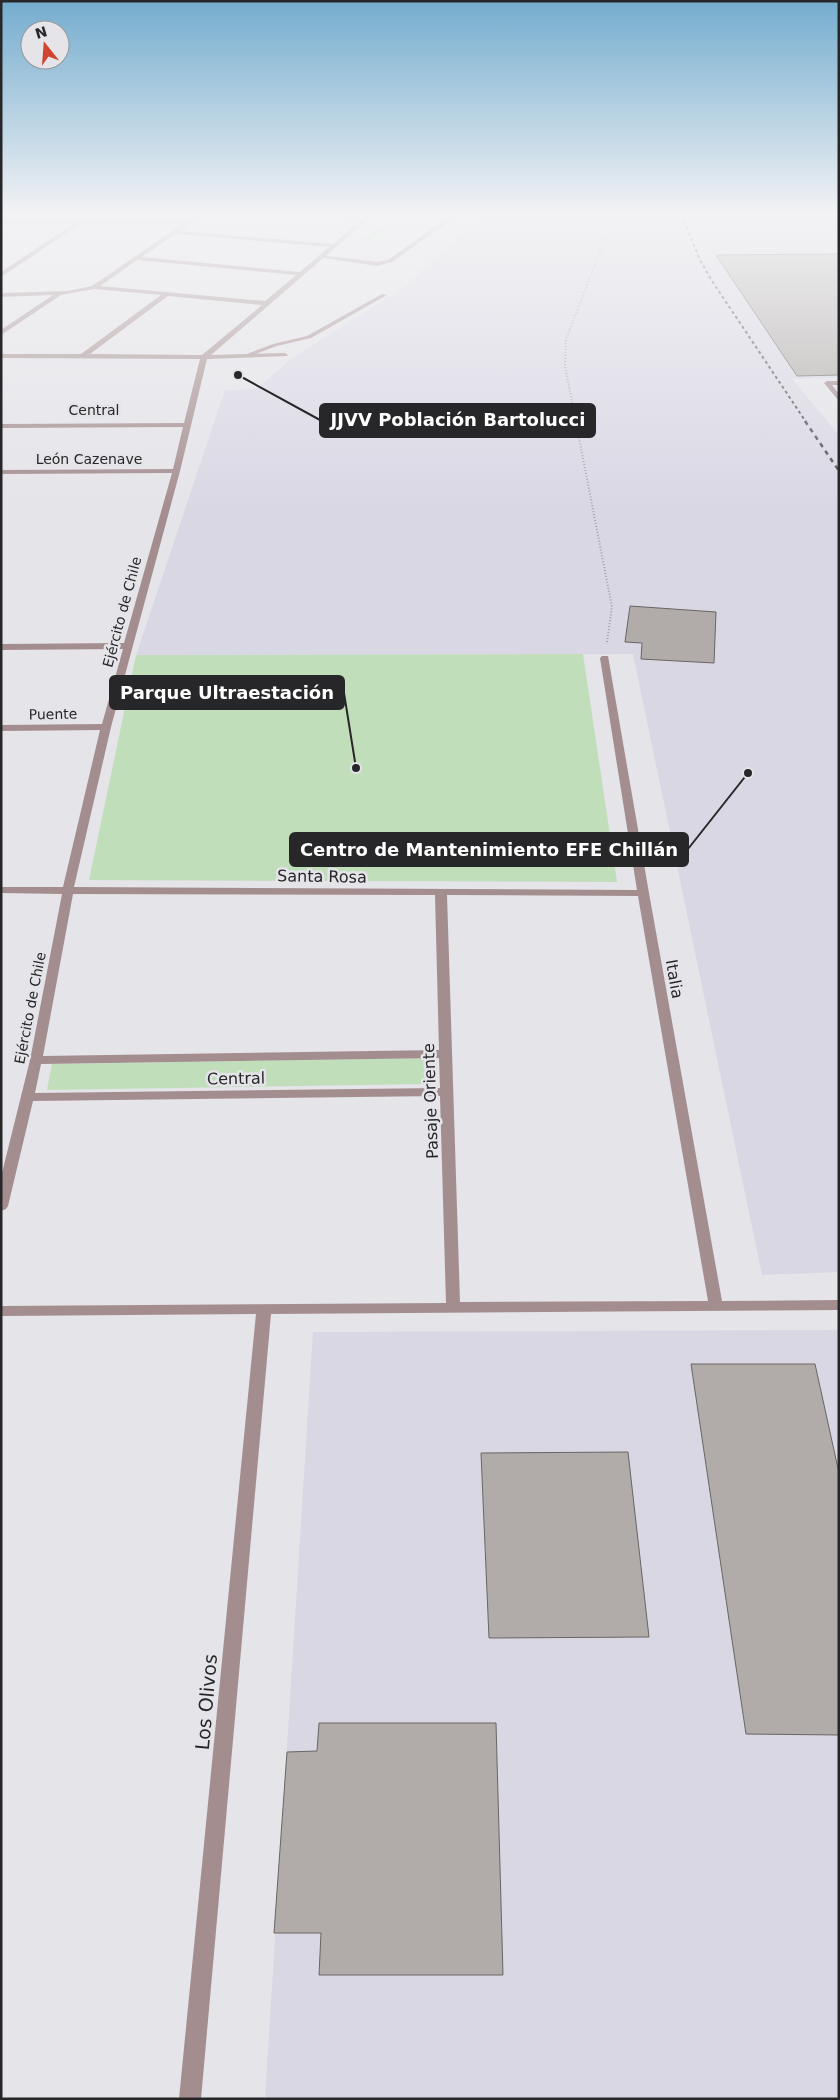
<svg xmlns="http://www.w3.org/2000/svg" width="840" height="2100" viewBox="0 0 840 2100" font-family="'DejaVu Sans',sans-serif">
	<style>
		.built { fill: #d9d7e4 }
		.green { fill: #c1debb }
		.building { fill: #b1aba9; stroke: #6a6563 }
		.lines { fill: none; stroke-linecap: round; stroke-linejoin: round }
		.path { stroke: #a0a0a4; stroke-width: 2; stroke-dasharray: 1 2; stroke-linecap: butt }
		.service { fill: #a48d8f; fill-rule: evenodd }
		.minor { fill: #a48d8f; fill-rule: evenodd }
		.rail-far1 { stroke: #4d4d4f; stroke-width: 2; stroke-dasharray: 3 3; stroke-linecap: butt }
		.rail { stroke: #4d4d4f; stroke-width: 2.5; stroke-dasharray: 4.5 4.5; stroke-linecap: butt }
		.labels { text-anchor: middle; stroke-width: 5; stroke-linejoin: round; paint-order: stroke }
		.far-street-label { font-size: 14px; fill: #272729; stroke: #e4e4e9 }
		.street-label { font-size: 16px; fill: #272729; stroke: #e4e4e9 }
		.near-street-label { font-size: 19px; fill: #272729; stroke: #e4e4e9 }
		.leader { fill: none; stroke: #272729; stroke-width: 2 }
		.callout-dot { fill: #272729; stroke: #e4e4e9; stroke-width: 2 }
		.callout { fill: #272729; stroke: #272729; stroke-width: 2 }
		.callout-label { font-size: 18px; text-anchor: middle; font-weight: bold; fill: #fff }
	</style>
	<rect width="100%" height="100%" fill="#e4e4e9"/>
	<!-- built -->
	<g class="built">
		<path d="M 485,216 L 839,216 L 839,378 L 792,379 L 839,435 L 839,1272 L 762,1275 L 633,654 L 136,655 L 225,390 L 256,389 L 292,358 L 405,287 L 458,236 Z"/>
		<path d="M 839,1330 L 839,2099 L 265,2099 L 313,1332 Z"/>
	</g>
	<!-- green -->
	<g class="green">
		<path d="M 389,216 L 411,216 L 351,251 L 352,250 Z"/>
		<path d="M 583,654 L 617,882 L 89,880 L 136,655 Z"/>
		<path d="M 425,1058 L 426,1084 L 47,1090 L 52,1064 Z"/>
	</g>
	<!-- building -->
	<g class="building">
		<path d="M 839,254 L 839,375 L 797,376 L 716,255 Z"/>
		<path d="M 630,606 L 716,612 L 714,663 L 641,659 L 642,643 L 625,642 Z"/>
		<path d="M 691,1364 L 815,1364 L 839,1473 L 839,1735 L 746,1734 Z"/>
		<path d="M 628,1452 L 649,1637 L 489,1638 L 481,1453 Z"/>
		<path d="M 319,1723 L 496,1723 L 503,1975 L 319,1975 L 321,1933 L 274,1933 L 287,1752 L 317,1751 Z"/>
	</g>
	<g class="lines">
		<!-- path -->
		<path class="path" d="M 607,642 L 612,607 L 565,366 L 566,339 L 603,244 L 620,216"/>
		<!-- service -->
		<g class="service">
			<path d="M 450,216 L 457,216 L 392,262 L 377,266 L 317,257 L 320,255 L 377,262 L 388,260 Z"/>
			<path d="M 382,294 L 387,295 L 311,338 L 277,346 L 247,357 L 242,356 L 273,344 L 307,336 Z"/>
			<path d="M 839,381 L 839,385 L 832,385 L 839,394 L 839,401 L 824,383 L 827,381 Z"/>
		</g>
		<!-- minor -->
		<path class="minor" d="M 193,216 L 200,216 L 179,231 L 333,244 L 359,221 L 317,216 L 363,218 L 372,216 L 211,355 L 285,353 L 288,355 L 287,356 L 207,359 L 180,471 L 111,727 L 74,887 L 637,890 L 600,658 L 602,656 L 608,656 L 649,893 L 722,1301 L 839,1300 L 839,1310 L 271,1314 L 201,2099 L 179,2099 L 256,1314 L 1,1316 L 1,1306 L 446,1303 L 440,1096 L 33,1101 L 8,1206 L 6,1209 L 1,1211 L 1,1177 L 30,1060 L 62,894 L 1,893 L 1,887 L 63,887 L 100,730 L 1,731 L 1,725 L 102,724 L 123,649 L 1,650 L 1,644 L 124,643 L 172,473 L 1,474 L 1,470 L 173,469 L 183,427 L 1,428 L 1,424 L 184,423 L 200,359 L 1,358 L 1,354 L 81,354 L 161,295 L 94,289 L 61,295 L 1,335 L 1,330 L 53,295 L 1,297 L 1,293 L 68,291 L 92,286 L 184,223 L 82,223 L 1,277 L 1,272 L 75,223 L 1,224 L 1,220 L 188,219 ZM 175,234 L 329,247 L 300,272 L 142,257 ZM 137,260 L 296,275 L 265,301 L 100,286 ZM 168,296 L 262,305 L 202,355 L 90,354 ZM 73,894 L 435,895 L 439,1050 L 43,1056 ZM 447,895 L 638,896 L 708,1301 L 460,1302 ZM 439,1058 L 440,1088 L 35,1093 L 41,1064 Z"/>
		<!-- rail-far1 -->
		<path class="rail-far1" d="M 682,216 L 700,260 L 712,281 L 806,422"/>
		<!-- rail -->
		<path class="rail" d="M 805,421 L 839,471"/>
	</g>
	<!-- sky -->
	<linearGradient id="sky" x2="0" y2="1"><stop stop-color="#74acce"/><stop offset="0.42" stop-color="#f3f3f5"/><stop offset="1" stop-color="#f3f3f5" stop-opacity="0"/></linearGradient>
	<rect width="840" height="510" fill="url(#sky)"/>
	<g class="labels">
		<!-- far-street labels -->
		<g class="far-street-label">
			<text x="94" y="415">Central</text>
			<text x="89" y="464">León Cazenave</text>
			<text transform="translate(122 612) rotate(-75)" y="5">Ejército de Chile</text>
			<text transform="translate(53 714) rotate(-1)" y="5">Puente</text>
			<text transform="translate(30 1008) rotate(-79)" y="5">Ejército de Chile</text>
		</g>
		<!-- street labels -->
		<g class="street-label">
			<text transform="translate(322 876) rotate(1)" y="6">Santa Rosa</text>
			<text transform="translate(675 979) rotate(80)" y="6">Italia</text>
			<text transform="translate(236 1078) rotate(-1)" y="6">Central</text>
			<text transform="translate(430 1101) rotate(-92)" y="6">Pasaje Oriente</text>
		</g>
		<!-- near-street labels -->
		<g class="near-street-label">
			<text transform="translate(206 1702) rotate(-85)" y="7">Los Olivos</text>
		</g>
	</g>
	<!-- callouts -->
	<path class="leader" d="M238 375L320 420M356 768L344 693M748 773L688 849"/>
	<g class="callout-dot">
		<circle cx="238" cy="375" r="5"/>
		<circle cx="356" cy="768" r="5"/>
		<circle cx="748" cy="773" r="5"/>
	</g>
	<g class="callout">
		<rect x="320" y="404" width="275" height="33" rx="5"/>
		<rect x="110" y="676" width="234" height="33" rx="5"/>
		<rect x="290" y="833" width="398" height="33" rx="5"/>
	</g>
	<g class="callout-label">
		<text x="458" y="426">JJVV Población Bartolucci</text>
		<text x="227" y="699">Parque Ultraestación</text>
		<text x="489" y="856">Centro de Mantenimiento EFE Chillán</text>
	</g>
	<!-- border -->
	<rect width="840" height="2100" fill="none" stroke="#272729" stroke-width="5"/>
	<!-- north arrow -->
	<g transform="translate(45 45) rotate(343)"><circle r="24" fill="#e4e4e9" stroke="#98989c"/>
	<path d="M0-4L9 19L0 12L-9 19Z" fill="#cf432f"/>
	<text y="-8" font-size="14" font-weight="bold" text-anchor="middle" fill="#272729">N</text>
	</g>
</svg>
